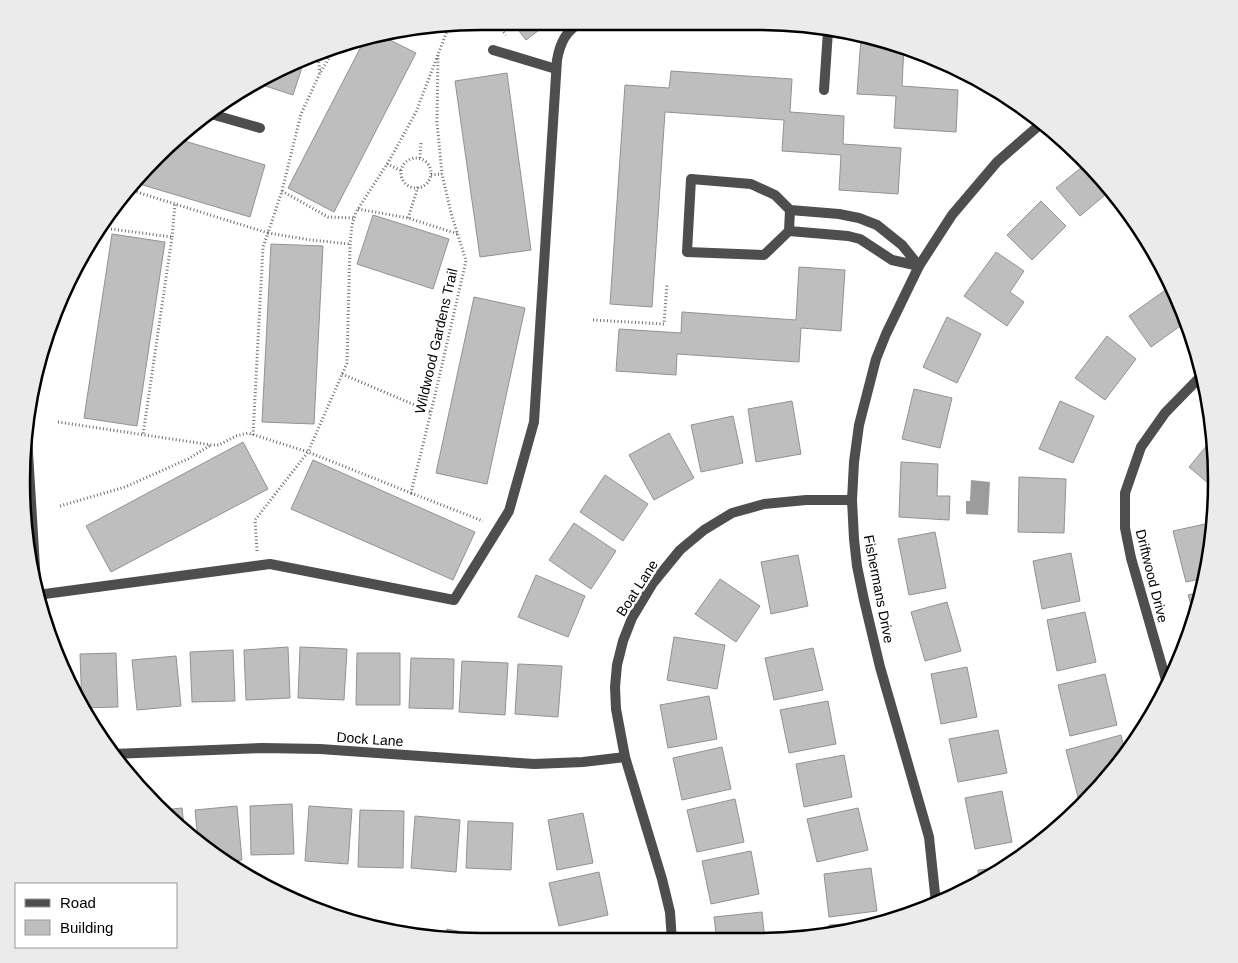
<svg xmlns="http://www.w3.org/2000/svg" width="1238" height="963" viewBox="0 0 1238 963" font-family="Arial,sans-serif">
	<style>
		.water { fill: #9c9c9c }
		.building { fill: #bebebe; stroke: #929292 }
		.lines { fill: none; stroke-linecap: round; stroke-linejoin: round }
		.path { stroke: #707070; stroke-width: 3; stroke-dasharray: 1 2.5; stroke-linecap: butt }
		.service { stroke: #4e4e4e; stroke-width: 10 }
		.minor { stroke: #4e4e4e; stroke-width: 10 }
		.labels { text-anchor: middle; stroke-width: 5; stroke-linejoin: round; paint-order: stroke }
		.street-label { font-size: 14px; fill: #000; stroke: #fff }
		.rim { fill: none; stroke: #000; stroke-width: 2.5 }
	</style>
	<rect width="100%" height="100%" fill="#fff"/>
	<!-- water -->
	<path class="water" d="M 971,480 L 990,482 L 988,515 L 966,514 L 966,501 L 970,501 Z"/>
	<!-- building -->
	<g class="building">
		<path d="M 511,21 L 551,21 L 526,40 Z"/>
		<path d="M 380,35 L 416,53 L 334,212 L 288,188 L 366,37 Z"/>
		<path d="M 861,37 L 904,46 L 902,86 L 958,90 L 956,132 L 894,128 L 896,96 L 857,94 Z"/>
		<path d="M 304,61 L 293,95 L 253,82 Z"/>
		<path d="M 671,71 L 792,79 L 790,112 L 844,116 L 843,144 L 901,148 L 898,194 L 839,190 L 841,155 L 782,151 L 784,120 L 665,112 L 652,307 L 610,304 L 625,85 L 669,88 Z"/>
		<path d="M 507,73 L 531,250 L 480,257 L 455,81 Z"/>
		<path d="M 178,139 L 265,165 L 250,217 L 136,183 L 156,156 Z"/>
		<path d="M 1087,163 L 1103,178 L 1111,190 L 1080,216 L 1056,188 Z"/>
		<path d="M 1041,201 L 1066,226 L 1032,260 L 1007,235 Z"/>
		<path d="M 373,215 L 449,239 L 433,289 L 357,264 Z"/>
		<path d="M 112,234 L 165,242 L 137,426 L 84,418 Z"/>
		<path d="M 271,244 L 323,246 L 314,424 L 262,422 Z"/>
		<path d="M 996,252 L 1024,271 L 1010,292 L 1024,302 L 1007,326 L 964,296 Z"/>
		<path d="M 799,267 L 845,270 L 841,331 L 801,328 L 799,362 L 677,354 L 676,375 L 616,371 L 619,329 L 681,333 L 682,312 L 796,320 Z"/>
		<path d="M 1171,286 L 1187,321 L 1151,347 L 1129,316 Z"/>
		<path d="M 474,297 L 525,308 L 487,484 L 436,473 Z"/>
		<path d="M 947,317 L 981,334 L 957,383 L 923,367 Z"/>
		<path d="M 1107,336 L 1136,359 L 1105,400 L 1075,378 Z"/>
		<path d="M 914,389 L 952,398 L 940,448 L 902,439 Z"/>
		<path d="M 792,401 L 801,454 L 756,462 L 748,409 Z"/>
		<path d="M 1060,401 L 1094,416 L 1073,463 L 1039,449 Z"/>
		<path d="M 733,416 L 743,463 L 701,472 L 691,425 Z"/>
		<path d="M 669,433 L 694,478 L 654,500 L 629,455 Z"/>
		<path d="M 1213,438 L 1215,489 L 1189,467 Z"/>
		<path d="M 243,442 L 268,489 L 111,572 L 86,526 Z"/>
		<path d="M 313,460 L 475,532 L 453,580 L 291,509 Z"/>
		<path d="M 901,462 L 938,464 L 937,496 L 950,496 L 949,520 L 899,517 Z"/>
		<path d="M 605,475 L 648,504 L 623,541 L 580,512 Z"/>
		<path d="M 1019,477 L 1066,479 L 1064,533 L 1018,532 Z"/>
		<path d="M 1214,522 L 1205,578 L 1186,582 L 1173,531 Z"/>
		<path d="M 574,523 L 616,551 L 591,589 L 549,560 Z"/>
		<path d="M 935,532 L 946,588 L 909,595 L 898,539 Z"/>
		<path d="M 1071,553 L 1080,601 L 1042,609 L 1033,561 Z"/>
		<path d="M 798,555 L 808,606 L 771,614 L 761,562 Z"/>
		<path d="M 536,575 L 585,596 L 568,637 L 518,617 Z"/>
		<path d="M 720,579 L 760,606 L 736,642 L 695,614 Z"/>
		<path d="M 1203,591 L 1201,600 L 1195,618 L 1188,595 Z"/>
		<path d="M 947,602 L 961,651 L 925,661 L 911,612 Z"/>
		<path d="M 1085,612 L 1096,662 L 1057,671 L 1047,620 Z"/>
		<path d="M 674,637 L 725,645 L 717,689 L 667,680 Z"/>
		<path d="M 288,647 L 290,698 L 246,700 L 244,650 Z"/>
		<path d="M 300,647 L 347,649 L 344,700 L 298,698 Z"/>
		<path d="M 813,648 L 823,690 L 774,700 L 765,658 Z"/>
		<path d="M 233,650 L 235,701 L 192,702 L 190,652 Z"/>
		<path d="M 116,653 L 118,707 L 82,708 L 80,654 Z"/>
		<path d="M 357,653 L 400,653 L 400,705 L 356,705 Z"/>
		<path d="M 176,656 L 181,706 L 137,710 L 132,660 Z"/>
		<path d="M 411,658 L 454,659 L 453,709 L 409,708 Z"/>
		<path d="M 462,661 L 508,663 L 505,715 L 459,712 Z"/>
		<path d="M 518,664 L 562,666 L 558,717 L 515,714 Z"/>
		<path d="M 967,667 L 977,717 L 941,724 L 931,674 Z"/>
		<path d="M 1105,674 L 1117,725 L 1070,736 L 1058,685 Z"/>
		<path d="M 709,696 L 717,739 L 668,748 L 660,705 Z"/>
		<path d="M 828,701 L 836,744 L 789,753 L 780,710 Z"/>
		<path d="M 998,730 L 1007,773 L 958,782 L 949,739 Z"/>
		<path d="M 1121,735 L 1126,755 L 1122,761 L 1087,798 L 1079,801 L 1066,750 Z"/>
		<path d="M 722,747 L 731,789 L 682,800 L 673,758 Z"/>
		<path d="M 844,755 L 852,797 L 804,807 L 796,764 Z"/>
		<path d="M 1002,791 L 1012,842 L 975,849 L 965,798 Z"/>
		<path d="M 735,799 L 744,842 L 697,852 L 687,810 Z"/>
		<path d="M 292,804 L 294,854 L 251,855 L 250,806 Z"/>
		<path d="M 237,806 L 242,860 L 223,862 L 198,840 L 195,810 Z"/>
		<path d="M 309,806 L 352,809 L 348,864 L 305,861 Z"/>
		<path d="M 182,808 L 184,827 L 163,810 Z"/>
		<path d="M 858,808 L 868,850 L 817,862 L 807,819 Z"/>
		<path d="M 360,810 L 404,811 L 403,868 L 358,867 Z"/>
		<path d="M 583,813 L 593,863 L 557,870 L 548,820 Z"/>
		<path d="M 415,816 L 460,820 L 456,872 L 411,868 Z"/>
		<path d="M 468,821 L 513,823 L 511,870 L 466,868 Z"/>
		<path d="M 751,851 L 759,894 L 711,904 L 702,861 Z"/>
		<path d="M 871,868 L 877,911 L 829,917 L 824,874 Z"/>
		<path d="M 1003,868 L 987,880 L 979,884 L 978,870 Z"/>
		<path d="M 599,872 L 608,915 L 559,926 L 549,883 Z"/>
		<path d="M 762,912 L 765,941 L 717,941 L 714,917 Z"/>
		<path d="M 879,922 L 829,932 L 829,925 Z"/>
		<path d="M 377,929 L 415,934 L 415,935 L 392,933 Z"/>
		<path d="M 447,929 L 473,934 L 472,941 L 446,938 Z"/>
		<path d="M 560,936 L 609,938 L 609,941 L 560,941 Z"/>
	</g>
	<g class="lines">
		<!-- path -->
		<g class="path">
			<path d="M 495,21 L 506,35"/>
			<path d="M 447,26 L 447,31 L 450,25"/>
			<path d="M 318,55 L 320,73"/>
			<path d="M 420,158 L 421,143"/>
			<circle cx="416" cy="173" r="15"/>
			<path d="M 387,164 L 402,171"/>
			<path d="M 431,175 L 442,174"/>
			<path d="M 130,190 L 175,204"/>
			<path d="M 282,191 L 328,217 L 354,218"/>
			<path d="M 358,209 L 408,218 L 458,234"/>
			<path d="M 408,218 L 418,187"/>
			<path d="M 111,229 L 172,237 L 143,435"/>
			<path d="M 172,237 L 175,204 L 268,233 L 282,191 L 301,114 L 320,73 L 335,48"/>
			<path d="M 593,320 L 664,324 L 667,284"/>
			<path d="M 342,374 L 431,412"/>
			<path d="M 58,422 L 212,445 L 219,445 L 236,436 L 248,433 L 308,452 L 411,493 L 432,408 L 466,261 L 451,213 L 442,174 L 437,122 L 438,55"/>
			<path d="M 253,435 L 263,247 L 268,233 L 311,240 L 350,244"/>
			<path d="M 411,493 L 483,521"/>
			<path d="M 60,506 L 125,487 L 188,459 L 211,445"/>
			<path d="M 257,551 L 255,520 L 308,452 L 347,363 L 350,244 L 352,225 L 356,212 L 389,161 L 416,112 L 447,31 L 435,27"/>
		</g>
		<!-- service -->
		<g class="service">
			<path d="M 493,50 L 556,69"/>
			<path d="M 824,90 L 828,31"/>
			<path d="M 211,114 L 260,128"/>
			<path d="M 789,231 L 790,210 L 775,195 L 751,184 L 691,179 L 687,252 L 764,255 L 789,231 L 848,236 L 860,239 L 892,260 L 919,266 L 902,245 L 877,225 L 859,218 L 839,214 L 790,210"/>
			<path d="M 37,595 L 270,564 L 454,600 L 509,511 L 534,422 L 557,60 C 560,43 566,30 582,22"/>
		</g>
		<!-- minor -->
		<g class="minor">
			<path d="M 27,436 L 37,600"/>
			<path d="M 1168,687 L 1131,558 L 1125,528 L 1125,493 L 1141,447 L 1165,413 L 1202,375"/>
			<path d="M 113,754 L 262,748 L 320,749 L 534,764 L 583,762 L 625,757"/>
			<path d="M 936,903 L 929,837 L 880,667 L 864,600 L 857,566 L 854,539 L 852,500 L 854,462 L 859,425 L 876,359 L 886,334 L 919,266 L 952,215 L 997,162 L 1043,122"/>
			<path d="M 672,941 L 670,912 L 662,879 L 625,757 L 616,709 L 615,687 L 617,665 L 623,641 L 632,618 L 653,583 L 680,550 L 704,530 L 732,513 L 764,504 L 806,500 L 852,500"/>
		</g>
	</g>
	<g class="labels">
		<!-- street labels -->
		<g class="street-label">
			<text transform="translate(436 341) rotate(-77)" y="5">Wildwood Gardens Trail</text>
			<text transform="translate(1152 576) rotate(76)" y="5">Driftwood Drive</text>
			<text transform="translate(637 588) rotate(-57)" y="5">Boat Lane</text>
			<text transform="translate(879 589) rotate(79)" y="5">Fishermans Drive</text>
			<text transform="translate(370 739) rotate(4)" y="5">Dock Lane</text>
		</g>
	</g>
	<!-- crop -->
	<path d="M0 0H1238V963H0ZM481 30H757A451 451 0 0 1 1208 481V482A451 451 0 0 1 757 933H481A451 451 0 0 1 30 482V481A451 451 0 0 1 481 30Z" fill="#ebebeb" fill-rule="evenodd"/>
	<path class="rim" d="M481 30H757A451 451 0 0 1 1208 481V482A451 451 0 0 1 757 933H481A451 451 0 0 1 30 482V481A451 451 0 0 1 481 30Z"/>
	<!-- legend -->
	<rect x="15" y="883" width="162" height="65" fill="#ffffff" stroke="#999999"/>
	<rect x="25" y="899" width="25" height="8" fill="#4e4e4e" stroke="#999999"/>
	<text x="60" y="908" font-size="15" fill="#000000">Road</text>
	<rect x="25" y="920" width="25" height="15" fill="#bebebe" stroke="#999999"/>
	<text x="60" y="933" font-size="15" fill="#000000">Building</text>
</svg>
